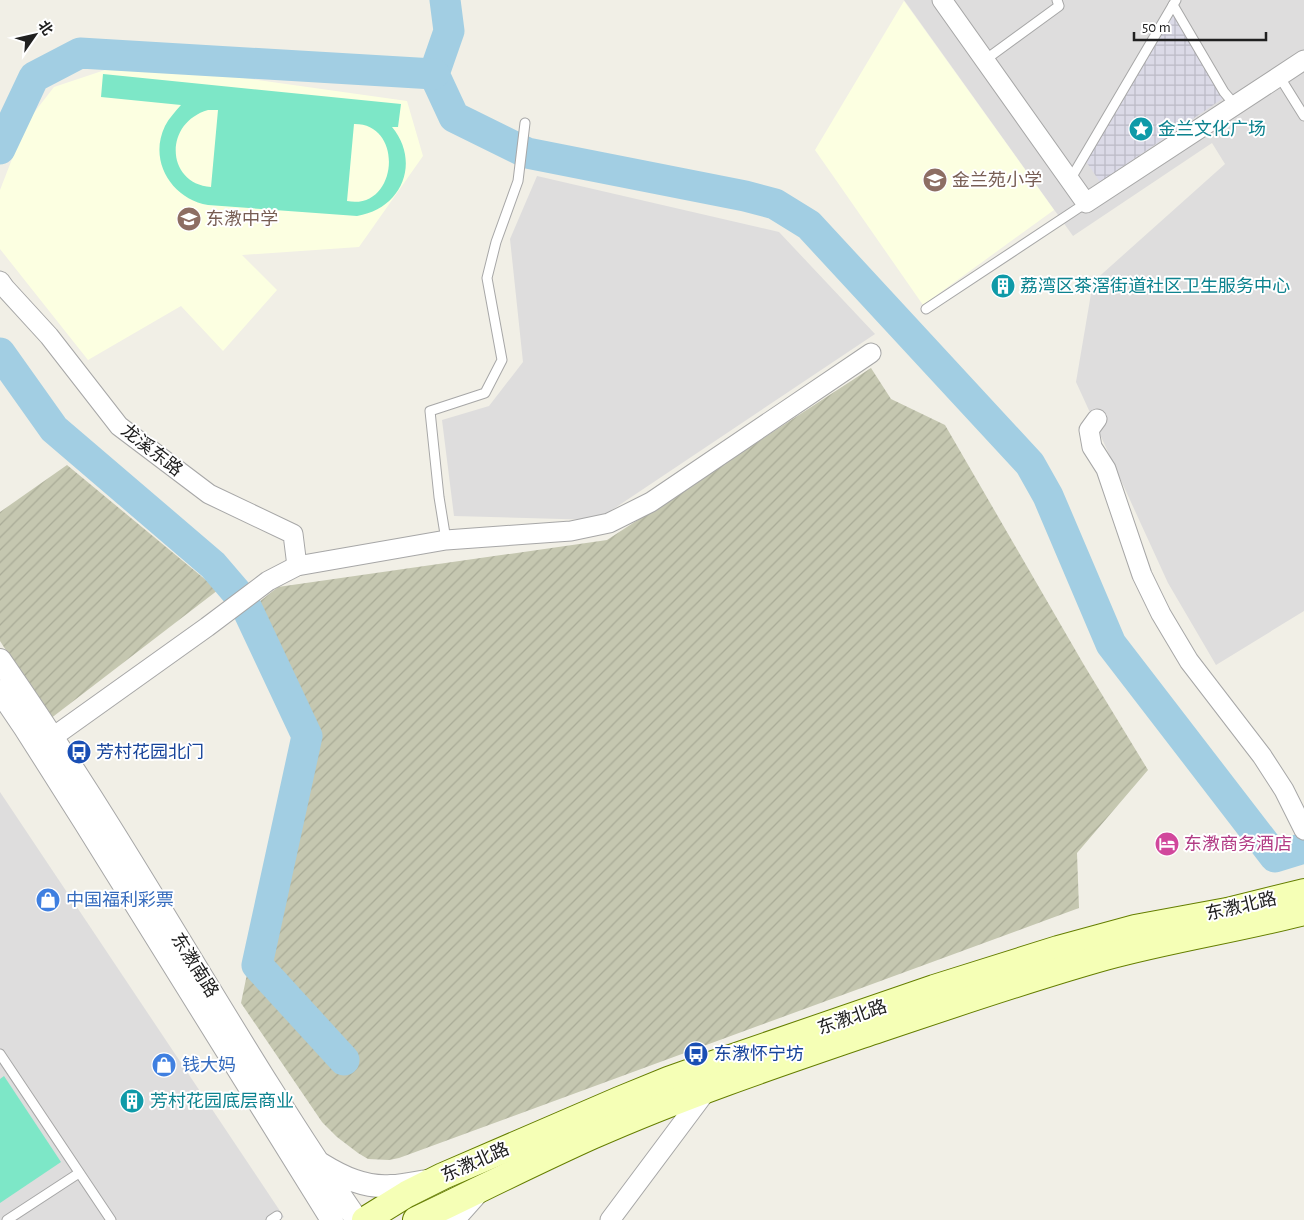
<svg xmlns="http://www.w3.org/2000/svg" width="1304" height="1220" viewBox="0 0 1304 1220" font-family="'Alegreya Sans','Noto Sans SC',sans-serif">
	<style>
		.residential { fill: #dedddd }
		.education { fill: #fcffe1 }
		.construction { fill: url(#construction-furrows) }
		.pitch { fill: #7de7c7; fill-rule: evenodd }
		.plaza { fill: url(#plaza-grid) }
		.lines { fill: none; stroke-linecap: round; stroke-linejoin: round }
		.river { stroke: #a2cee3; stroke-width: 31 }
		.service-casing { stroke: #a7a7a7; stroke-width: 11 }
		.minor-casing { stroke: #a7a7a7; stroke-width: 21 }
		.tertiary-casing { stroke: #a7a7a7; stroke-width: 24 }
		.secondary-casing { stroke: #657e00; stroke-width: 28 }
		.service { stroke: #fff; stroke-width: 9 }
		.minor { stroke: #fff; stroke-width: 19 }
		.tertiary { stroke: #fff; stroke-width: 22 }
		.secondary { stroke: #f5ffb6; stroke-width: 26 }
		.labels { text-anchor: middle; stroke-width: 4; stroke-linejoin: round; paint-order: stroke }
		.culture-label { font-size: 18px; fill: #0d838f; stroke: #fff; text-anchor: start }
		.education-label { font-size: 18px; fill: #785e54; stroke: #fff; text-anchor: start }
		.street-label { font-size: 18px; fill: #202020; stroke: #fff }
		.transit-label { font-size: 18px; fill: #164399; stroke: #fff; text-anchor: start }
		.hotel-label { font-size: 18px; fill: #b23c85; stroke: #fff; text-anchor: start }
		.shop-label { font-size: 18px; fill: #366cbe; stroke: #fff; text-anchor: start }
	</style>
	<defs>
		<pattern id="construction-furrows" width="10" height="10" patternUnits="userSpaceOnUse" patternTransform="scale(1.25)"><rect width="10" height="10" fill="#c5c7b0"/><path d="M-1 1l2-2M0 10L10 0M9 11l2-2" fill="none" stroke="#a9ab97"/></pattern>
		<pattern id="plaza-grid" width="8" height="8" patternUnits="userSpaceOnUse" patternTransform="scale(1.25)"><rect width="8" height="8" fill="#dbdae7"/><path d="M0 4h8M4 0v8" fill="none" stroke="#bcbbc6"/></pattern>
	</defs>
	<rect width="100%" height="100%" fill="#f1efe6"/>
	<!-- residential -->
	<g class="residential">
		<path d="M 904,0 L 1304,0 L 1304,611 L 1216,665 L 1168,583 L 1076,382 L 1093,282 L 1225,164 L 1212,143 L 1073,236 Z"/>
		<path d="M 537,176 L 779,232 L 875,334 L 597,520 L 454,516 L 442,420 L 489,406 L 523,362 L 510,239 Z"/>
		<path d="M 0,792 L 284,1217 L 279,1220 L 0,1220 Z"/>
	</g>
	<!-- education -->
	<g class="education">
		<path d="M 904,1 L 1054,210 L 923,305 L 815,150 Z"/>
		<path d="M 129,62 L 407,101 L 423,156 L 359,247 L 242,255 L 277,290 L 223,351 L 181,306 L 88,360 L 0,249 L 0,190 L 26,123 L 54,87 Z"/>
	</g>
	<!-- construction -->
	<g class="construction">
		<path d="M 871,368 L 891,399 L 945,425 L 1084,665 L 1148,770 L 1077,853 L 1079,908 L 399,1158 L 389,1160 L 368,1159 L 358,1153 L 337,1137 L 322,1122 L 241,1003 L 297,733 L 240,617 L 278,587 L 607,540 Z"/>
		<path d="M 67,465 L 218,590 L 50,719 L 0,641 L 0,512 Z"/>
	</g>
	<!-- pitch -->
	<g class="pitch">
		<path d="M 103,74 L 401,104 L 398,127 L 392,127 C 421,162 402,209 357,216 L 208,205 C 172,199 148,161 165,126 C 169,118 175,112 181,105 L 101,97 ZM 208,110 L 218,110 L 211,187 C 166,184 163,123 208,110 ZM 354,124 C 405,123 398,211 347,201 Z"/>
		<path d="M 4,1076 L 61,1162 L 0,1203 L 0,1079 Z"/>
	</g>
	<!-- plaza -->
	<path class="plaza" d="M 1175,13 L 1225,97 L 1100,182 L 1085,160 Z"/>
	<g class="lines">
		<!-- river -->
		<g class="river">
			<path d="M 445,0 L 449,31 L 434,74 L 454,117 L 527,153 L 745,196 L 775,204 L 809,225 L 1030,464 L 1048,496 L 1111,644 L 1275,857 L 1304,848"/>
			<path d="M 0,149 L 34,77 L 80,53 L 434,74"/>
			<path d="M 0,353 L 54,429 L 213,565 L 243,600 L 307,736 L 257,965 L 344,1060"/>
		</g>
		<defs>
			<g id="service">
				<path d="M 1173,5 L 1224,92 L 1235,105"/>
				<path d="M 985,60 L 1059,6 L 1057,0"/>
				<path d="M 1279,76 L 1304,116"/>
				<path d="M 1070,180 L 1176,0"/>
				<path d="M 926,309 L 1086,203"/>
				<path d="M 446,540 L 439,497 L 430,411 L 485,393 L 502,360 L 487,278 L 496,242 L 518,181 L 525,123"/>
				<path d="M 0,1054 L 111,1220"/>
				<path d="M 7,1220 L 79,1173"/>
				<path d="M 271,1220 L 277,1216"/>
			</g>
			<g id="minor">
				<path d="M 942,0 L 1086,203 L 1304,60"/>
				<path d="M 0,281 L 5,288 L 49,336 L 119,426 L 209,494 L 293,534 L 297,566"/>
				<path d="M 1097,419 L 1089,430 L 1092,447 L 1106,469 L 1142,575 L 1161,614 L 1189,661 L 1262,756 L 1284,790 L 1304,830"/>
				<path d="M 53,737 L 207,627 L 268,581 L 297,566 L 446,540 L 571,531 L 609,523 L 651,502 L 871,353"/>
				<path d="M 610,1220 L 707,1090"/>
			</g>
			<g id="tertiary">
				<path d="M 0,660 C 38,715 75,771 110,827 C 192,958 269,1093 357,1220"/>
				<path d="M 0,691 L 25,728 L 84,821 L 332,1220"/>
				<path d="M 321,1164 C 342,1177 365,1188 391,1186 C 402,1186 414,1183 426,1181"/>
				<path d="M 453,1220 L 477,1193"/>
			</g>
			<g id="secondary">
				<path d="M 365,1220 L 407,1194 L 443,1176 L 619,1100 L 668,1080 L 716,1063 L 934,988 L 1058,949 L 1135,928 L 1227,911 L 1304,892"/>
				<path d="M 416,1220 C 475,1192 532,1163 592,1136 C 680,1097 771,1066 862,1035 C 943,1008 1023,980 1105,957 C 1171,939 1238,929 1304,912"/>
			</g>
		</defs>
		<!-- service casing -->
		<use href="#service" class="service-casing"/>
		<!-- minor casing -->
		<use href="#minor" class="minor-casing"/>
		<!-- tertiary casing -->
		<use href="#tertiary" class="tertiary-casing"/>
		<!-- secondary casing -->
		<use href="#secondary" class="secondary-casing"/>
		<!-- service -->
		<use href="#service" class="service"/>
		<!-- minor -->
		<use href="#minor" class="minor"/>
		<!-- tertiary -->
		<use href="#tertiary" class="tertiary"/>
		<!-- secondary -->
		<use href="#secondary" class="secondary"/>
	</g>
	<!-- icons -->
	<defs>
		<symbol id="sight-disc" viewBox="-11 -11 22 22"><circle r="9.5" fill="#0f9aa8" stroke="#fff"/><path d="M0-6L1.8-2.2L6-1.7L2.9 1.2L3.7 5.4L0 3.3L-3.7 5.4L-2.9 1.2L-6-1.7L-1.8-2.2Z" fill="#fff"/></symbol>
		<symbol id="school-disc" viewBox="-11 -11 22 22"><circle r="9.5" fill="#8d6e63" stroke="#fff"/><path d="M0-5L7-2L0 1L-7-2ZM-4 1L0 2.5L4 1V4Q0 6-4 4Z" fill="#fff"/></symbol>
		<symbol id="building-disc" viewBox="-11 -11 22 22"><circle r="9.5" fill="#0f9aa8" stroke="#fff"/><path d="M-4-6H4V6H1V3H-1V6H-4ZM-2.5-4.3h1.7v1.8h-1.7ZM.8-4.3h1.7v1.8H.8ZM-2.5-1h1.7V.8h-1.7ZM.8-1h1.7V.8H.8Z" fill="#fff"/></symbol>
		<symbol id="bus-disc" viewBox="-11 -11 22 22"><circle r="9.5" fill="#1a4fb4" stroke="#fff"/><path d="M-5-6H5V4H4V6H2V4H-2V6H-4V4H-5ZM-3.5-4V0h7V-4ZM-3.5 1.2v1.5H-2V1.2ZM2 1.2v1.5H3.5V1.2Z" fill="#fff"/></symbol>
		<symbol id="hotel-disc" viewBox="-11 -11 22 22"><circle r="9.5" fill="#d1479c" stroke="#fff"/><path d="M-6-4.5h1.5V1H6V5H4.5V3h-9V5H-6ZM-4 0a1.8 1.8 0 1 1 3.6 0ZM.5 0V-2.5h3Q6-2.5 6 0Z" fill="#fff"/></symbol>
		<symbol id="shop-disc" viewBox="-11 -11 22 22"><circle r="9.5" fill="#3f7fe0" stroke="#fff"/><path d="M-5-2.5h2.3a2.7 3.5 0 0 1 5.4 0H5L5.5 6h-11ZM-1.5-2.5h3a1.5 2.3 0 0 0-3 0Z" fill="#fff"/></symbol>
	</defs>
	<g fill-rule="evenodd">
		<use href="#sight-disc" x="1127" y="115" width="28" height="28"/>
		<use href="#school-disc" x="921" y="166" width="28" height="28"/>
		<use href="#school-disc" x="175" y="205" width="28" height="28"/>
		<use href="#building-disc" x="989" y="272" width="28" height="28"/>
		<use href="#bus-disc" x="65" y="738" width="28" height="28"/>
		<use href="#hotel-disc" x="1153" y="830" width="28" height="28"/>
		<use href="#shop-disc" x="34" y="886" width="28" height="28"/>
		<use href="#bus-disc" x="682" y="1040" width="28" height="28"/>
		<use href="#shop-disc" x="150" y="1051" width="28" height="28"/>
		<use href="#building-disc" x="118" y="1087" width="28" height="28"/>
	</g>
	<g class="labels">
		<!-- culture labels -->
		<g class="culture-label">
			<text x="1158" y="135">金兰文化广场</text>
			<text x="1020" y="292">荔湾区茶滘街道社区卫生服务中心</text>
			<text x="150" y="1107">芳村花园底层商业</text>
		</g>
		<!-- education labels -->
		<g class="education-label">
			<text x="952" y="186">金兰苑小学</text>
			<text x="206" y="225">东漖中学</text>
		</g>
		<!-- street labels -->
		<g class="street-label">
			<text transform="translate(152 450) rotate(38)" y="6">龙溪东路</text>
			<text transform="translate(1241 906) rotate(-13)" y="6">东漖北路</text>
			<text transform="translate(195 965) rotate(58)" y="6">东漖南路</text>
			<text transform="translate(852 1017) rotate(-19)" y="6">东漖北路</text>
			<text transform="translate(475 1162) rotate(-24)" y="6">东漖北路</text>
		</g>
		<!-- transit labels -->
		<g class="transit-label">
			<text x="96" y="758">芳村花园北门</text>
			<text x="714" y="1060">东漖怀宁坊</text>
		</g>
		<!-- hotel labels -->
		<g class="hotel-label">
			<text x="1184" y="850">东漖商务酒店</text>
		</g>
		<!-- shop labels -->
		<g class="shop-label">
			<text x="66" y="906">中国福利彩票</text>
			<text x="182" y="1071">钱大妈</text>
		</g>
	</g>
	<!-- north arrow -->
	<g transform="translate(35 35) rotate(56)" stroke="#ffffff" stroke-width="4" paint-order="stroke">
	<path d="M0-4L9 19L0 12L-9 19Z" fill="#202020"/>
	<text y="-8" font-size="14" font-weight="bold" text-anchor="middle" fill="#202020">北</text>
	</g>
	<!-- scale -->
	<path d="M1134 32v8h132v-8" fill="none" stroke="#202020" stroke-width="2.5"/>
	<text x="1142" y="32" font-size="15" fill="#202020" stroke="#ffffff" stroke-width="4" paint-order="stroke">50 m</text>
</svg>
